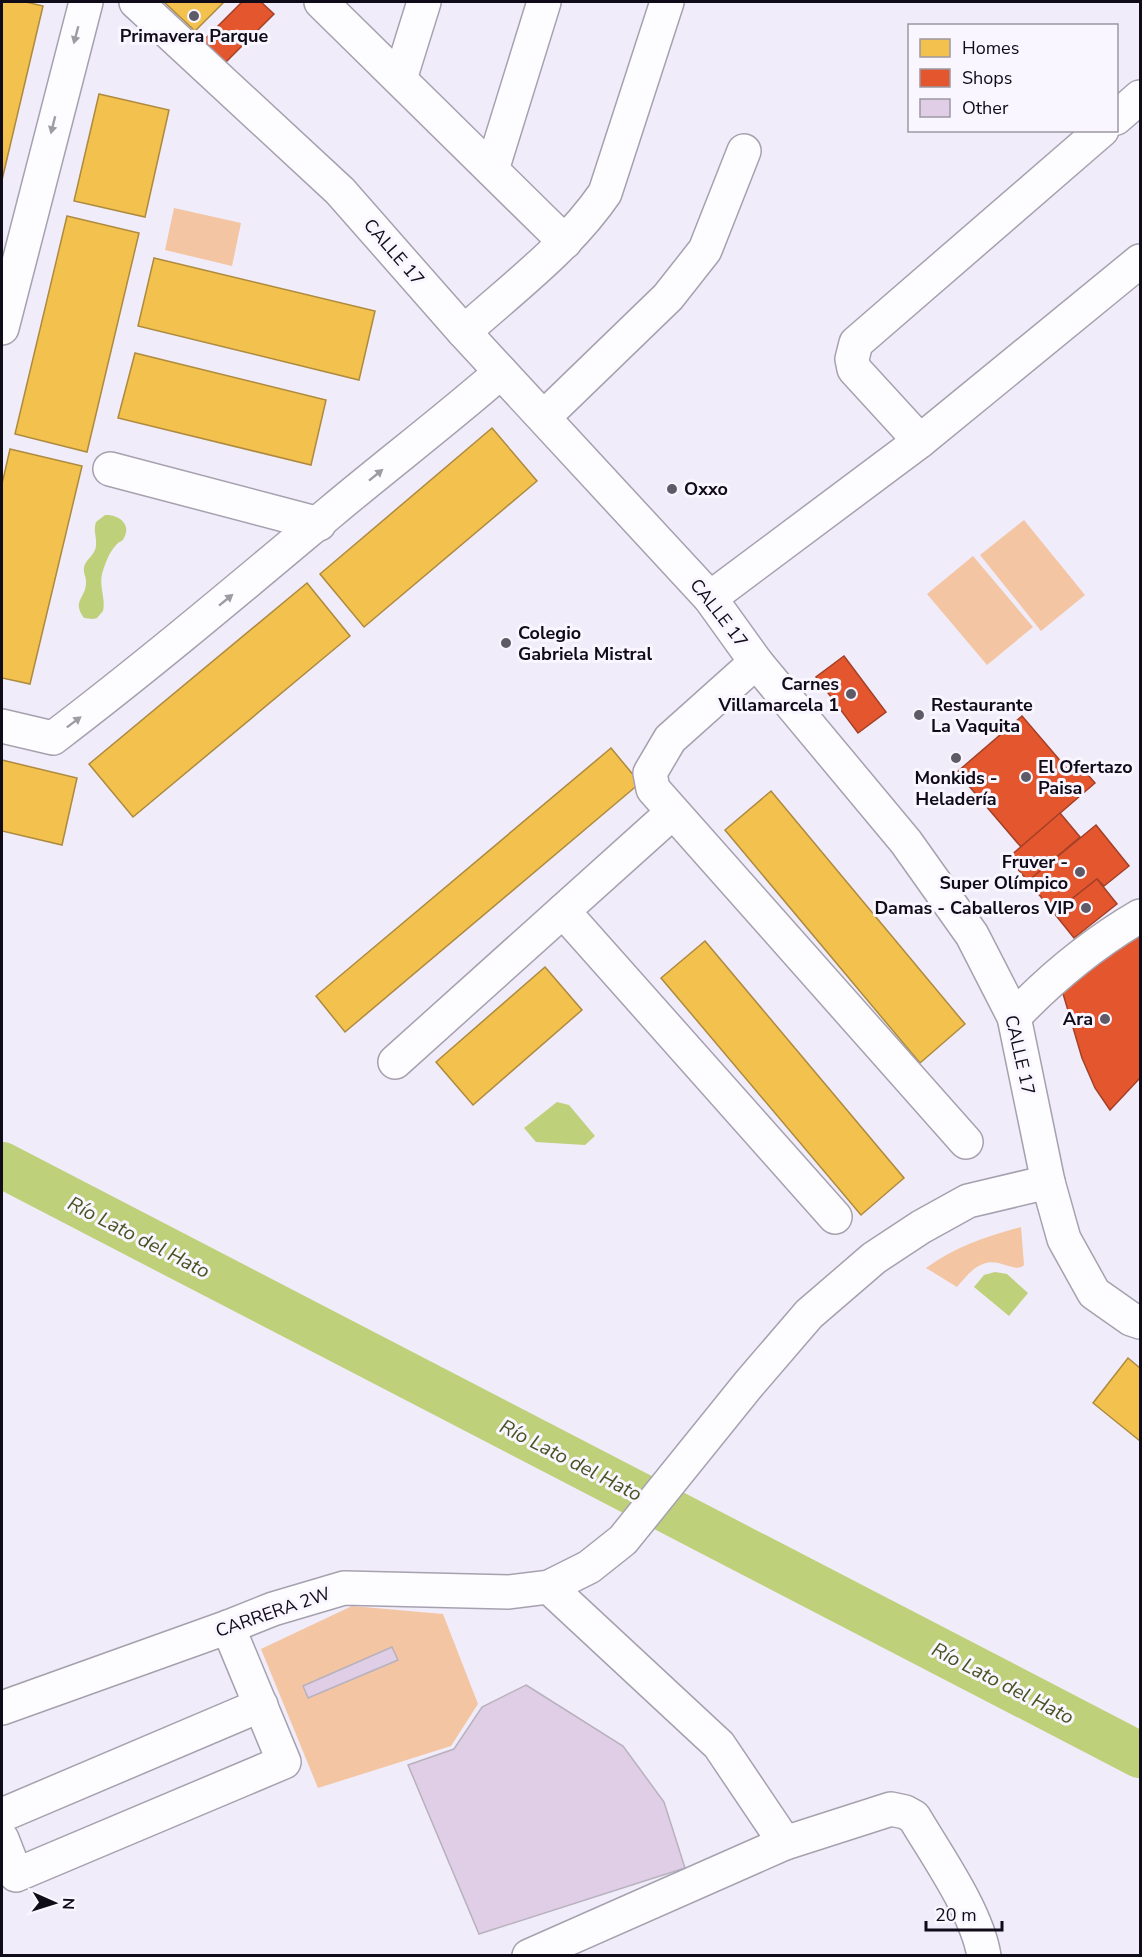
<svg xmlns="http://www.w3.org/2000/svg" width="1142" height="1957" viewBox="0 0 1142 1957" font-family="'Nunito Sans',sans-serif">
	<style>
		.green { fill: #f3c5a3 }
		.water { fill: #bed07a }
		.homes { fill: #f2c14e; stroke: #ae8a3e; stroke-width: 1.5 }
		.shops { fill: #e4572e; stroke: #a44027; stroke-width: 1.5 }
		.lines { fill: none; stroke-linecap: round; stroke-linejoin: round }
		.river { stroke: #bed07a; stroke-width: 46 }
		.building { fill: #dfcee6; stroke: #b8b1be; stroke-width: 1.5 }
		.minor-casing { stroke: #a6a1ae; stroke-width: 36 }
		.minor { stroke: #fdfcfe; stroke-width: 33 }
		.oneway { fill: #9e9ca2 }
		.poi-dot { fill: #5e5a67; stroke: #f9f6ff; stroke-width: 2 }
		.labels { text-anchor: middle; stroke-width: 6; stroke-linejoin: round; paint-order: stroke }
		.poi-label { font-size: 18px; font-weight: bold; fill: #100b18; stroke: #f9f6ff; text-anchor: start }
		.street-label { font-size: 18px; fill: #100b18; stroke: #f9f6ff }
		.water-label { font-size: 20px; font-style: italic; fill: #475321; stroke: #f9f6ff }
	</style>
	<rect width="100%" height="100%" fill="#f0ecf9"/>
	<!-- green -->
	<g class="green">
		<path d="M 174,208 L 241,223 L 232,266 L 165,250 Z"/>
		<path d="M 1024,520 L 1085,595 L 1041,631 L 980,555 Z"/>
		<path d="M 973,556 L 1033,627 L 987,665 L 927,594 Z"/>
		<path d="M 1021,1227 L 1024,1265 C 1016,1274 998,1257 983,1264 C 972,1268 964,1279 957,1287 L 926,1268 C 955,1247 987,1236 1021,1227 Z"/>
		<path d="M 352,1606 L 443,1614 L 478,1704 L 451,1746 L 318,1788 L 261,1649 Z"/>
	</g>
	<!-- water -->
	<g class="water">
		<path d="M 105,515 C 118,514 132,524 124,538 C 122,542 120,541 117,544 C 109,552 105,564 102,574 C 99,587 106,599 103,611 L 97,618 L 93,619 L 84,618 C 71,600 87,598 86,581 C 86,576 83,573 84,567 C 86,559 95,555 96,546 C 97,537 93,531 96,522 Z"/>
		<path d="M 557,1102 L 569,1105 L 595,1136 L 585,1145 L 536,1142 L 524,1128 Z"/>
		<path d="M 995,1272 L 1007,1274 L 1028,1293 L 1009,1316 L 974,1287 L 984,1275 Z"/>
	</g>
	<!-- homes -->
	<g class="homes">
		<path d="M 2,2 L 26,2 L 43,6 L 2,180 Z"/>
		<path d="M 164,2 L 224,2 L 195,31 Z"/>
		<path d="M 99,94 L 169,110 L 145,217 L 74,201 Z"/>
		<path d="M 67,216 L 139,233 L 87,452 L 15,434 Z"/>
		<path d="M 154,258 L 375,311 L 359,380 L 138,326 Z"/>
		<path d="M 135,353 L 326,400 L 311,465 L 118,418 Z"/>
		<path d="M 492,428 L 537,481 L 364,627 L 320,574 Z"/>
		<path d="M 10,449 L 82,466 L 30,684 L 2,678 L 2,484 Z"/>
		<path d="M 307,583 L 350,636 L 133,817 L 89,764 Z"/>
		<path d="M 611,748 L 640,783 L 345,1032 L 316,996 Z"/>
		<path d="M 2,760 L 77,778 L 62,845 L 2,831 Z"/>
		<path d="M 771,791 L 965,1024 L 920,1063 L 725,830 Z"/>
		<path d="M 705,941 L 904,1178 L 861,1215 L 661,978 Z"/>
		<path d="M 545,967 L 582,1010 L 473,1105 L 436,1062 Z"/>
		<path d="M 1128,1358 L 1140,1368 L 1140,1441 L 1093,1403 Z"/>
	</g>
	<!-- shops -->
	<g class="shops">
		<path d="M 242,2 L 261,2 L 274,14 L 225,63 L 203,41 Z"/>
		<path d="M 844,656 L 886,712 L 858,733 L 816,677 Z"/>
		<path d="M 1022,716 L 1069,771 L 1081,767 L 1095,783 L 1021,847 L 957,772 Z"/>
		<path d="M 1060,813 L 1080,837 L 1028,881 L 1008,858 Z"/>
		<path d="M 1096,825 L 1129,866 L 1104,886 L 1097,879 L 1054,913 L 1028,881 Z"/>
		<path d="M 1097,879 L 1117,904 L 1074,938 L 1054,913 Z"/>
		<path d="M 1140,923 L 1140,1078 L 1110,1110 L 1095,1088 L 1082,1058 L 1059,980 Z"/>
	</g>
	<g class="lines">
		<!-- river -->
		<path class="river" d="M 2,1165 L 1140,1755"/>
	</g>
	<!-- building -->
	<g class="building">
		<path d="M 392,1647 L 398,1660 L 308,1698 L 303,1686 Z"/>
		<path d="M 526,1685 L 623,1746 L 664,1802 L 685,1868 L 479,1934 L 408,1765 L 454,1749 L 482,1707 Z"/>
	</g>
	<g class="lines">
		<defs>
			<g id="minor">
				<path d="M 136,2 L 340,191 L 464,332 L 710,598 L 756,662 L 906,842 L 972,935 L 1014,1017 L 1048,1182 L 1064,1239 L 1094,1293 L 1131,1319 L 1140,1322"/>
				<path d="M 321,2 L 565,242"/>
				<path d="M 400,79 L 424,2"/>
				<path d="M 1116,118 L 1140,97"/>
				<path d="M 492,170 L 544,2"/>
				<path d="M 2,328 L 86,2"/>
				<path d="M 464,332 C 513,288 568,247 605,193 L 667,2"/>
				<path d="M 544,417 L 668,297 L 705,250 L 744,151"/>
				<path d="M 920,441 L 854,369 L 852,359 L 856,343 L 1102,130"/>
				<path d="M 110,469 L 319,524"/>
				<path d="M 710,598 L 920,441 L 1140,261"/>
				<path d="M 756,662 L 670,739 L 650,773 L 653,789 L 966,1142"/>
				<path d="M 2,726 L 53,738 C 149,665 240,588 332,511 C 388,464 446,420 501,372"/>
				<path d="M 563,911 L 835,1217"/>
				<path d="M 1014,1017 C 1052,977 1092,944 1140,916"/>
				<path d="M 395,1062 L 673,812"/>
				<path d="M 549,1587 L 719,1745 L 785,1843"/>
				<path d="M 2,1708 L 228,1627 L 273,1609 L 344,1588 L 509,1592 L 549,1587 L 589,1567 L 623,1540 L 748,1385 L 809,1314 L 874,1258 L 921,1227 L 968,1201 L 1048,1182"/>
				<path d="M 2,1815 L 261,1705"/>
				<path d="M 2,1839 L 16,1875 L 284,1762 L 228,1627"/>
				<path d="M 529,1956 L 785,1843 L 891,1809 L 905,1812 L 914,1817 C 937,1856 977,1912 984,1956"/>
			</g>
		</defs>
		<!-- minor casing -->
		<use href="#minor" class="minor-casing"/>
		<!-- minor -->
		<use href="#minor" class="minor"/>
	</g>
	<!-- one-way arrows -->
	<defs><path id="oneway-solid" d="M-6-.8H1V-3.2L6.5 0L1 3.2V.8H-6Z" transform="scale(1.5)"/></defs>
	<g class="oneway">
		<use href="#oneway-solid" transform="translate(76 35) rotate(105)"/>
		<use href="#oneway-solid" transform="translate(53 125) rotate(104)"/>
		<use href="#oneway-solid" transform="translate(376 475) rotate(-39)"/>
		<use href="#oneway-solid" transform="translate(226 600) rotate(-39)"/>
		<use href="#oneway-solid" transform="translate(74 722) rotate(-37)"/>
	</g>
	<!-- markers -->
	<g class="poi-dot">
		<circle cx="194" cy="16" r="6"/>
		<circle cx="672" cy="489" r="6"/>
		<circle cx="506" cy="643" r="6"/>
		<circle cx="851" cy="694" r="6"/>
		<circle cx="919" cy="715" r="6"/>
		<circle cx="956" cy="758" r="6"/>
		<circle cx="1026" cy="777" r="6"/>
		<circle cx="1080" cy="872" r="6"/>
		<circle cx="1086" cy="908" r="6"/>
		<circle cx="1105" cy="1019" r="6"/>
	</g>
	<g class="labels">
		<!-- poi labels -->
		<g class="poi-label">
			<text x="194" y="42" text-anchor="middle">Primavera Parque</text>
			<text x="684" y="495">Oxxo</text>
			<text x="518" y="639">Colegio<tspan x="518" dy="21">Gabriela Mistral</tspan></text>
			<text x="839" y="690" text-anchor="end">Carnes<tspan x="839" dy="21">Villamarcela 1</tspan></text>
			<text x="931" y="711">Restaurante<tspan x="931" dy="21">La Vaquita</tspan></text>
			<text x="1038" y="773">El Ofertazo<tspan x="1038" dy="21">Paisa</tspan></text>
			<text x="956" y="784" text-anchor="middle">Monkids -<tspan x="956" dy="21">Heladería</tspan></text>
			<text x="1068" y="868" text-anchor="end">Fruver -<tspan x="1068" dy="21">Super Olímpico</tspan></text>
			<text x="1074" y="914" text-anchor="end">Damas - Caballeros VIP</text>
			<text x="1093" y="1025" text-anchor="end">Ara</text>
		</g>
		<!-- street labels -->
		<g class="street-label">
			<text transform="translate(394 252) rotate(49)" y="6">CALLE 17</text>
			<text transform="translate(719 613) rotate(52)" y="6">CALLE 17</text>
			<text transform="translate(1020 1055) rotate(77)" y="6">CALLE 17</text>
			<text transform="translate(273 1612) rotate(-19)" y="6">CARRERA 2W</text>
		</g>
		<!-- water labels -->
		<g class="water-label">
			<text transform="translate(139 1237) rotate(27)" y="7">Río Lato del Hato</text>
			<text transform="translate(571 1460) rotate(27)" y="7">Río Lato del Hato</text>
			<text transform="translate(1003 1683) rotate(27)" y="7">Río Lato del Hato</text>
		</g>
	</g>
	<!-- border -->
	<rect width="1142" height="1957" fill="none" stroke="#100b18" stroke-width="6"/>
	<!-- legend -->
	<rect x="908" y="24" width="210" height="108" fill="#f9f6ff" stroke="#9c98a3" stroke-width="1.5"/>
	<rect x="920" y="39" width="30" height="18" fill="#f2c14e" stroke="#9c98a3" stroke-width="1.5"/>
	<text x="962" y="54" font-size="18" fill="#100b18">Homes</text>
	<rect x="920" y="69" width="30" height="18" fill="#e4572e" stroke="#9c98a3" stroke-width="1.5"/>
	<text x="962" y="84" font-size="18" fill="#100b18">Shops</text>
	<rect x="920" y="99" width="30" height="18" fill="#dfcee6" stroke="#9c98a3" stroke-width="1.5"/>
	<text x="962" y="114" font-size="18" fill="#100b18">Other</text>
	<!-- north arrow -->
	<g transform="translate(54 1903) rotate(93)" stroke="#f9f6ff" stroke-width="4.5" paint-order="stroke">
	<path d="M0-4.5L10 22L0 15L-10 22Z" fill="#100b18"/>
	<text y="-9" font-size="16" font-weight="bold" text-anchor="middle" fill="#100b18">N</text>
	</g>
	<!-- scale -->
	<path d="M926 1921v9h76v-9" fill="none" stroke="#100b18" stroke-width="3"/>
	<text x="935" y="1921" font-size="18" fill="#100b18" stroke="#f9f6ff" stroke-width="4.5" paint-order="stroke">20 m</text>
</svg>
